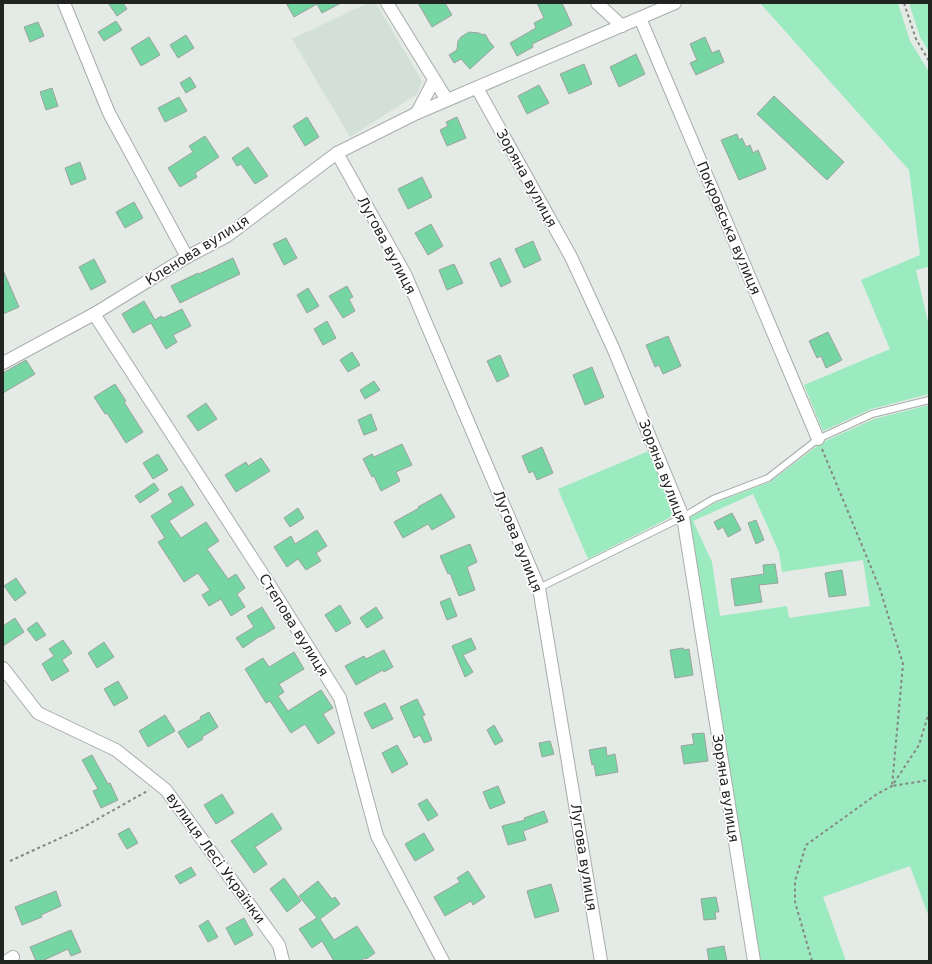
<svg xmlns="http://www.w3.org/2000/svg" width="932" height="964" viewBox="0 0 932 964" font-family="'DejaVu Sans',sans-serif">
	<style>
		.built { fill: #d3e0d8 }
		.grass { fill: #9ceabf; fill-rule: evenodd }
		.building { fill: #75d5a3; stroke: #9da29f }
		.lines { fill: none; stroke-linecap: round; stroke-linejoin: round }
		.service-casing { stroke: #a7ada9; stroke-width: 8 }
		.minor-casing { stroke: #a7ada9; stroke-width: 14 }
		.path { stroke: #838784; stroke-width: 2; stroke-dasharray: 3 3; stroke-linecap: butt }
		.service { stroke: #fff; stroke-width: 6 }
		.minor { stroke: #fff; stroke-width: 12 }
		.labels { text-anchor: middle; stroke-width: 3.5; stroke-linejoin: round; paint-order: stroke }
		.street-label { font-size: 14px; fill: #222422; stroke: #fff }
	</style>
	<rect width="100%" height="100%" fill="#e4eae6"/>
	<!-- built -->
	<path class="built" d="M 368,3 L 376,3 L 422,81 L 417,94 L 350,137 L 292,39 Z"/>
	<!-- grass -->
	<g class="grass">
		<path d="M 760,3 L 898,3 L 910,41 L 929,72 L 929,267 L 916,270 L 929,327 L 929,394 L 871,409 L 823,431 L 804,385 L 890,349 L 861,280 L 920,255 L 909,170 Z"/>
		<path d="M 909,3 L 929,3 L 929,52 L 920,37 Z"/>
		<path d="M 929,405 L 929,917 L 910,866 L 823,897 L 846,961 L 758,961 L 688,519 L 715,503 L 770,482 L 821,443 L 874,419 ZM 753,494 L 779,552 L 782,572 L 863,560 L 870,606 L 789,618 L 787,606 L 720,616 L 712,562 L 693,521 Z"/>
		<path d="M 651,450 L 677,514 L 588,559 L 558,489 Z"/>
	</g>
	<!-- building -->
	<g class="building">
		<path d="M 108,3 L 123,3 L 127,9 L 117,16 Z"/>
		<path d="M 286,3 L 341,3 L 322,13 L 317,4 L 294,17 Z"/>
		<path d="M 418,3 L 445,3 L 452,15 L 432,27 Z"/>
		<path d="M 537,3 L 562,3 L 572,25 L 532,44 L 533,47 L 517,56 L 510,43 L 536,28 L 534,23 L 544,18 Z"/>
		<path d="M 116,21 L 122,30 L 104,41 L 98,32 Z"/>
		<path d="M 38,22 L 44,36 L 30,42 L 24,27 Z"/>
		<path d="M 469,32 L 479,33 L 483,35 L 485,34 L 489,41 L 494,47 L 470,69 L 461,59 L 454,63 L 449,55 L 457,50 L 458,41 L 461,37 Z"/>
		<path d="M 186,35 L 194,48 L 178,58 L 170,45 Z"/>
		<path d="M 149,37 L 160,55 L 141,66 L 131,48 Z"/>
		<path d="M 705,37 L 712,53 L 719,50 L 724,62 L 696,75 L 690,63 L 697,60 L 690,44 Z"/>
		<path d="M 636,54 L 645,74 L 619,87 L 610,67 Z"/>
		<path d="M 584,64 L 592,84 L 569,94 L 560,74 Z"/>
		<path d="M 190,77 L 196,87 L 186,93 L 180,83 Z"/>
		<path d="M 539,85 L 549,103 L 527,114 L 518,96 Z"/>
		<path d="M 52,88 L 58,106 L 46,110 L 40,92 Z"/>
		<path d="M 774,96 L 844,162 L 827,180 L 757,114 Z"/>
		<path d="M 179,97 L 187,111 L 165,122 L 158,108 Z"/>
		<path d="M 307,117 L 319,137 L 305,146 L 293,126 Z"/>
		<path d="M 457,117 L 466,138 L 447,146 L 440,130 L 448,126 L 446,122 Z"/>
		<path d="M 737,134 L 739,140 L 742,138 L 746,147 L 750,145 L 753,153 L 758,150 L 766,169 L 739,180 L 721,140 Z"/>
		<path d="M 205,136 L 219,157 L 195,173 L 197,177 L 180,187 L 168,168 L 193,152 L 189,146 Z"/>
		<path d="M 248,147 L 268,176 L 255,184 L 241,164 L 237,166 L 232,158 Z"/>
		<path d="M 80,162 L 86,179 L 71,185 L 65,168 Z"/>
		<path d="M 422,177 L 432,197 L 408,209 L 398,189 Z"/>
		<path d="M 134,202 L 143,218 L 125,228 L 116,212 Z"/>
		<path d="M 431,224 L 443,246 L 428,255 L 415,233 Z"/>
		<path d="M 286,238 L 297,258 L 284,265 L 273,244 Z"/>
		<path d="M 533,241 L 541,260 L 524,268 L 515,249 Z"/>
		<path d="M 233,258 L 240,274 L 221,283 L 180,303 L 171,286 L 198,273 L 199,274 Z"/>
		<path d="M 500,258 L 511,282 L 501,287 L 490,263 Z"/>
		<path d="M 94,259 L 106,282 L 91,290 L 79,267 Z"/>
		<path d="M 454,264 L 463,283 L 447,290 L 439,270 Z"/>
		<path d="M 3,270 L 19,307 L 3,314 Z"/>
		<path d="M 347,286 L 353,297 L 349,299 L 355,311 L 343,318 L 329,296 Z"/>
		<path d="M 308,288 L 319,306 L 307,313 L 297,295 Z"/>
		<path d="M 144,301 L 155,320 L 161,316 L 163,318 L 182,309 L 191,326 L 173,335 L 177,342 L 166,349 L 151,323 L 133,333 L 122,314 Z"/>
		<path d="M 327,321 L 336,338 L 323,345 L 314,329 Z"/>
		<path d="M 828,332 L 842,360 L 826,368 L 821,356 L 817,358 L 809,341 Z"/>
		<path d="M 668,336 L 681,366 L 663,374 L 659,365 L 655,367 L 646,345 Z"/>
		<path d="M 352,352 L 360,365 L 348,372 L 340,360 Z"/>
		<path d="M 500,355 L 509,376 L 497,382 L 487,361 Z"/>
		<path d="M 26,360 L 35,374 L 3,393 L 3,373 Z"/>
		<path d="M 592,367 L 604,397 L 585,405 L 573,375 Z"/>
		<path d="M 374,381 L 380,390 L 365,399 L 360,390 Z"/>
		<path d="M 115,384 L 126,401 L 124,402 L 143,432 L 126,443 L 107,413 L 105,414 L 94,397 Z"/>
		<path d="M 206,403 L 217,419 L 198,431 L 187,416 Z"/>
		<path d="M 371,414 L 377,430 L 364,435 L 358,420 Z"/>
		<path d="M 402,444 L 412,465 L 396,472 L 400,481 L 381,491 L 374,476 L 372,477 L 363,459 L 372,454 L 374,457 Z"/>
		<path d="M 542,447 L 553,473 L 537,480 L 533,471 L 529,473 L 522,456 Z"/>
		<path d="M 158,454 L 168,470 L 153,479 L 143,463 Z"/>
		<path d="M 261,458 L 270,471 L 236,492 L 225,475 L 246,462 L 248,466 Z"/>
		<path d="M 154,483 L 159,490 L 140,503 L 135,496 Z"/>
		<path d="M 182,486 L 194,505 L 169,521 L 181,538 L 206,522 L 219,541 L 207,549 L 228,579 L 236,574 L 245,588 L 237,594 L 245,607 L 231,616 L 221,599 L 209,606 L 202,595 L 210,590 L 198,573 L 184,582 L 158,542 L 165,538 L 151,516 L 173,502 L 168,494 Z"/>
		<path d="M 441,494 L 455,517 L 432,530 L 428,524 L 403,538 L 394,522 L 419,508 L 418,507 Z"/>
		<path d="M 298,508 L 304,518 L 290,527 L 284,518 Z"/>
		<path d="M 732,513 L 741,530 L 728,537 L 723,527 L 718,530 L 714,522 Z"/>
		<path d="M 756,520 L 764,540 L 756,544 L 748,523 Z"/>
		<path d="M 317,530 L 327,546 L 316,553 L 321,561 L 306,570 L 298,559 L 287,567 L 274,547 L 291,536 L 295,544 Z"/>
		<path d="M 470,544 L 477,562 L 467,567 L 475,590 L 459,596 L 450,573 L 448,574 L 440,556 Z"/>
		<path d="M 775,564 L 778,583 L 759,585 L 762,602 L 735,606 L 731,579 L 764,574 L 763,565 Z"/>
		<path d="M 842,570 L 846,595 L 829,597 L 825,573 Z"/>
		<path d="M 16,578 L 26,593 L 15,601 L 4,586 Z"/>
		<path d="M 450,598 L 457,616 L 447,620 L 440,602 Z"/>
		<path d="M 340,605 L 351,623 L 336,632 L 325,615 Z"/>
		<path d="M 262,607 L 275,628 L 260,637 L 260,636 L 243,648 L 236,638 L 254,627 L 247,616 Z"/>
		<path d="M 376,607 L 383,618 L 367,628 L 360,618 Z"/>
		<path d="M 15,618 L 24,632 L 3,646 L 3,626 Z"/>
		<path d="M 37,622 L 46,635 L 36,641 L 27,629 Z"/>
		<path d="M 471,638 L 476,649 L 463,655 L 473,672 L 465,677 L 452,646 Z"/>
		<path d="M 63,640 L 72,653 L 62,660 L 69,671 L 52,681 L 42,664 L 54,656 L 49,649 Z"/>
		<path d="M 104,642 L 114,657 L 97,668 L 88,653 Z"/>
		<path d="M 683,648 L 684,650 L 689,649 L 693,675 L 675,678 L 670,650 Z"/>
		<path d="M 384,650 L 393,667 L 384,672 L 383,670 L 356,685 L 345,666 L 364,656 L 366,659 Z"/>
		<path d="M 294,652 L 304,669 L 279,684 L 284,692 L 278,696 L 288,711 L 321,690 L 333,708 L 323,714 L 335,733 L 318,744 L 305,724 L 291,733 L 270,701 L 266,703 L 245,669 L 263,658 L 269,667 Z"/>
		<path d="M 118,681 L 128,698 L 114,706 L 104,689 Z"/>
		<path d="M 417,699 L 425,715 L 422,716 L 432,740 L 424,743 L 420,735 L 414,738 L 400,707 Z"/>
		<path d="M 385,703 L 393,719 L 372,729 L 364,713 Z"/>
		<path d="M 209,712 L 218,727 L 202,737 L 203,739 L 188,748 L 178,732 L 201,719 L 200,717 Z"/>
		<path d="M 165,715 L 175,731 L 148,747 L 139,731 Z"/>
		<path d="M 494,725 L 503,741 L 495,745 L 487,730 Z"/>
		<path d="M 704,733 L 708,761 L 684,764 L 681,746 L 694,744 L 692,734 Z"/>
		<path d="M 550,741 L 554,754 L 542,757 L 539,743 Z"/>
		<path d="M 397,745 L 408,764 L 392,773 L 382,753 Z"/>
		<path d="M 606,747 L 607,756 L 615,754 L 618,772 L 596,776 L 594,764 L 592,765 L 589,750 Z"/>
		<path d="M 92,755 L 108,784 L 110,783 L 118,800 L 101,808 L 93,791 L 98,789 L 82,760 Z"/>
		<path d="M 498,786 L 505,803 L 490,809 L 483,792 Z"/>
		<path d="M 222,794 L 234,813 L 216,824 L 204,805 Z"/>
		<path d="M 427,799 L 438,815 L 428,821 L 418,804 Z"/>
		<path d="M 544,811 L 548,822 L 523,831 L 526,840 L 508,845 L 502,826 L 525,820 L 524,818 Z"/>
		<path d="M 272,813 L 282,829 L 255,847 L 267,864 L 254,873 L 231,841 Z"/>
		<path d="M 129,828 L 138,843 L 127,849 L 118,834 Z"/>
		<path d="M 424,833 L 434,850 L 415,861 L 405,844 Z"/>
		<path d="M 191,867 L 196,875 L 180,884 L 175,876 Z"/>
		<path d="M 468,871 L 485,897 L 473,905 L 471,901 L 445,916 L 434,897 L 460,882 L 457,878 Z"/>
		<path d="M 284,878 L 301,901 L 287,912 L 270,889 Z"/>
		<path d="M 318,881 L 332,899 L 335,897 L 340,904 L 320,919 L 334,940 L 357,926 L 375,953 L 366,959 L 365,958 L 360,961 L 334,961 L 322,941 L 312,948 L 299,929 L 317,918 L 299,896 Z"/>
		<path d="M 551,884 L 559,911 L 535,918 L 527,891 Z"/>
		<path d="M 56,891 L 61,906 L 41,915 L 42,917 L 22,925 L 15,907 Z"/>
		<path d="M 716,897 L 719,912 L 715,912 L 716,919 L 704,920 L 701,899 Z"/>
		<path d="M 244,918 L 253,935 L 235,945 L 226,928 Z"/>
		<path d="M 208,920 L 218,937 L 208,942 L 199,926 Z"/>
		<path d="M 71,930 L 81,952 L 71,956 L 68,949 L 42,961 L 36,961 L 30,947 Z"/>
		<path d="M 724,946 L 727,961 L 709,961 L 707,949 Z"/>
	</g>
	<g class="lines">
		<defs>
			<path id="service" d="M 539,588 L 683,517 L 713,499 L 768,478 L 818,439 L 872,414 L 929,400"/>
			<g id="minor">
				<path d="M 64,3 L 109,113 L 187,257"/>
				<path d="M 387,3 L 447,100"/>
				<path d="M 597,3 L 622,26"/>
				<path d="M 640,18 L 818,439"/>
				<path d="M 477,88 L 571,257 L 613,348 L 683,517 L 754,961"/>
				<path d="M 417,113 L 675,3"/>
				<path d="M 337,153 L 406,276 L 539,588 L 601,961"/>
				<path d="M 94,314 L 269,584 L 340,698 L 377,836 L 443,961"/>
				<path d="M 3,363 L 94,314 L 187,257 L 227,236 L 337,153 L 417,113 L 434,80"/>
				<path d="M 3,668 L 38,713 L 116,750 L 166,790 L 279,945 L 283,961"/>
				<path d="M 7,961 L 13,957"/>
			</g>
		</defs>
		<!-- service casing -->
		<use href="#service" class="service-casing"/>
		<!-- minor casing -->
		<use href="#minor" class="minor-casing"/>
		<!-- path -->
		<g class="path">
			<path d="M 904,3 L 916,39 L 929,61"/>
			<path d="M 822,449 L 880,589 L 903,664 L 892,786 L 929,780"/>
			<path d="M 10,861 L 80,829 L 149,790"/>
			<path d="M 812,961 L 795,902 L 795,881 L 806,845 L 877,794 L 892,786 L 919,745 L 929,712"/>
		</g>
		<!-- service -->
		<use href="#service" class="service"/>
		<!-- minor -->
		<use href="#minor" class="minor"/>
	</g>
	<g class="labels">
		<!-- street labels -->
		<g class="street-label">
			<text transform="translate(527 178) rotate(61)" y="5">Зоряна вулиця</text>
			<text transform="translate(729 228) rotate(67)" y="5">Покровська вулиця</text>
			<text transform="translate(387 245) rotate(62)" y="5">Лугова вулиця</text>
			<text transform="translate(197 250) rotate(-32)" y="5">Кленова вулиця</text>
			<text transform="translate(663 471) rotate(69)" y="5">Зоряна вулиця</text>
			<text transform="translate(518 541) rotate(68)" y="5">Лугова вулиця</text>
			<text transform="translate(294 625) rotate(58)" y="5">Степова вулиця</text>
			<text transform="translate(726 788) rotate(81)" y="5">Зоряна вулиця</text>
			<text transform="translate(584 857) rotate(81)" y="5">Лугова вулиця</text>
			<text transform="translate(216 858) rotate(54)" y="5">вулиця Лесі Українки</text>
		</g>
	</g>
	<!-- border -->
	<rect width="932" height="964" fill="none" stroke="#222422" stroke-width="8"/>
</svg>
